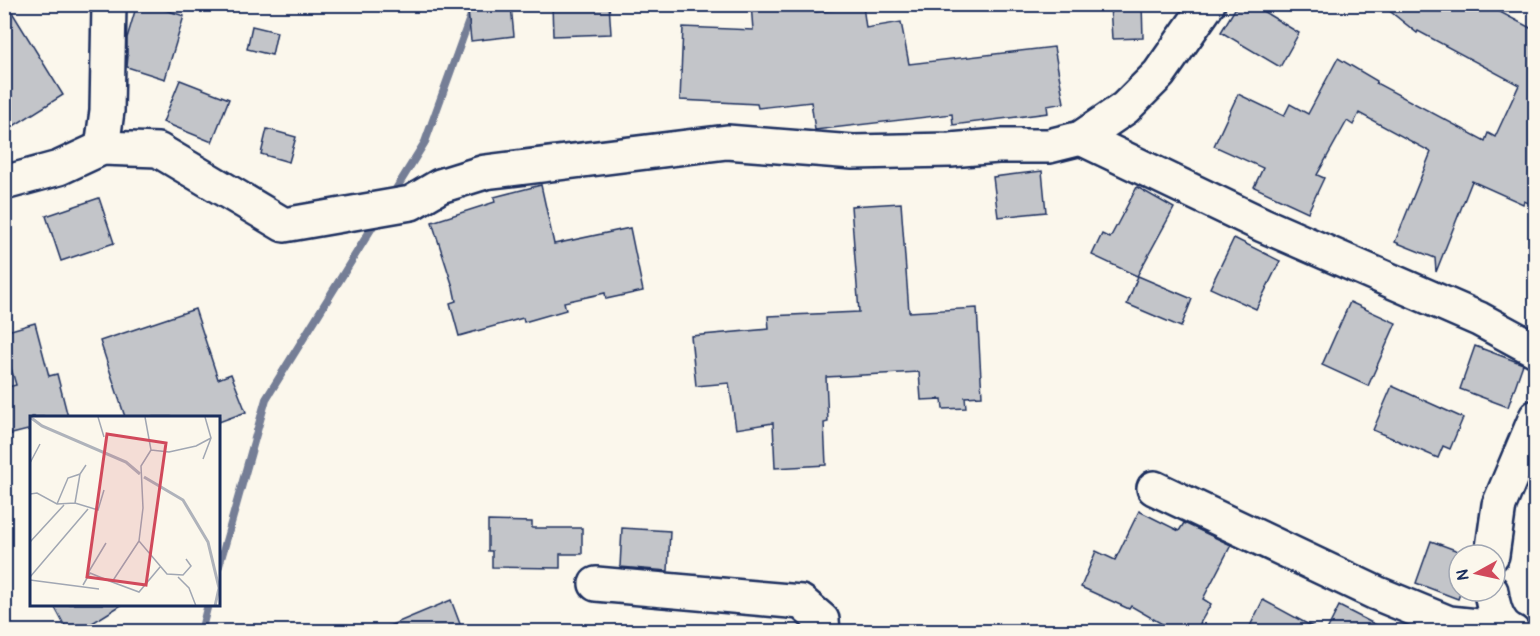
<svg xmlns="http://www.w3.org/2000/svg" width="1540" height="636" viewBox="0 0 1540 636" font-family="Pangolin,sans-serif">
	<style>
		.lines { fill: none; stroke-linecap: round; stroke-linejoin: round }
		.stream { stroke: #747e96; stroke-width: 8 }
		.building { fill: #c3c5c9; stroke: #1b2f5e; stroke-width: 1.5 }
		.minor-casing { stroke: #1b2f5e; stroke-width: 38 }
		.minor { stroke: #fbf7ec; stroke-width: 33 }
		.inset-river { fill: none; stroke: #afb3bb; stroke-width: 3 }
		.inset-road { fill: none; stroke: #a1a7b3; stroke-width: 1.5 }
		.view { fill: #d1495b; fill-opacity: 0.15; stroke: #d1495b; stroke-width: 3 }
		.inset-edge { fill: none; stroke: #1b2f5e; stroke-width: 3 }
	</style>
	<rect width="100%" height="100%" fill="#fbf7ec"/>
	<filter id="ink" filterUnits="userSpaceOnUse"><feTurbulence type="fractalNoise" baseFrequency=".0167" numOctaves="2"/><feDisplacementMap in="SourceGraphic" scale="12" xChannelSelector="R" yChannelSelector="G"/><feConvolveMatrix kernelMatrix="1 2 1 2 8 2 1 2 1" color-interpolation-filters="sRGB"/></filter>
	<g filter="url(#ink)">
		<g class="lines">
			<!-- stream -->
			<g class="stream">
				<path d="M 391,197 L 425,142 L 475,4"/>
				<path d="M 219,566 L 266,399 L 378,218"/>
				<path d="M 201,632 L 208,604"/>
			</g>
		</g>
		<!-- building -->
		<g class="building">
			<path d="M 4,4 L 7,4 L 63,95 L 4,132 Z"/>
			<path d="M 137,4 L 147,4 L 184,16 L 165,79 L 127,67 L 128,56 L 127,55 L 127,38 Z"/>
			<path d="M 552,4 L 609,4 L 611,34 L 553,36 Z"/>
			<path d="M 751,4 L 815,4 L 816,12 L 863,6 L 866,28 L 901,22 L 909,64 L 1054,47 L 1064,103 L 1047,106 L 1048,113 L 953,125 L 952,114 L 815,130 L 811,102 L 758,108 L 757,104 L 680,100 L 683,27 L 753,30 Z"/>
			<path d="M 1110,4 L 1142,4 L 1143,38 L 1112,39 Z"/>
			<path d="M 1238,4 L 1251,4 L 1299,33 L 1280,67 L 1221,32 Z"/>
			<path d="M 1381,4 L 1485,4 L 1536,31 L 1536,206 L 1524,201 L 1523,204 L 1472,181 L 1436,272 L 1435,258 L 1395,242 L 1431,152 L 1359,113 L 1353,125 L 1347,121 L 1317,175 L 1324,178 L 1308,212 L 1254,187 L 1263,168 L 1214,146 L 1238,94 L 1284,116 L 1290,104 L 1308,114 L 1338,58 L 1377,81 L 1376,83 L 1485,141 L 1488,133 L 1495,137 L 1519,85 L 1418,31 L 1417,33 Z"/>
			<path d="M 511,6 L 514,36 L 471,41 L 468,10 Z"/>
			<path d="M 252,26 L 277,32 L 272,55 L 247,49 Z"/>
			<path d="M 180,80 L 229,99 L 212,142 L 163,122 Z"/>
			<path d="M 267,129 L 296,137 L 289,162 L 261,154 Z"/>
			<path d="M 1042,171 L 1046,212 L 998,217 L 993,177 Z"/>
			<path d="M 541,185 L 554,244 L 630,228 L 643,291 L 606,299 L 605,293 L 564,302 L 566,310 L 524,322 L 523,318 L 459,336 L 450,303 L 456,301 L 453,287 L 432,222 L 495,202 L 494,197 Z"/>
			<path d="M 1137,187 L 1174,208 L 1137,276 L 1092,255 L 1102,234 L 1110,238 Z"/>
			<path d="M 99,198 L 114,243 L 61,261 L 46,216 Z"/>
			<path d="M 901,203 L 909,312 L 977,308 L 982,396 L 965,397 L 966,408 L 943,409 L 942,399 L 921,400 L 919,372 L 826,377 L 828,422 L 824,423 L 826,465 L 775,468 L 773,423 L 736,429 L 729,383 L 696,386 L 691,336 L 769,329 L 768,316 L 859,312 L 851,206 Z"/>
			<path d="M 1234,238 L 1280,261 L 1256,309 L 1210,288 Z"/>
			<path d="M 1138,276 L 1192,299 L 1181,327 L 1127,304 Z"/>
			<path d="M 1350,302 L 1396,323 L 1368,386 L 1322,365 Z"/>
			<path d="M 195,309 L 218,379 L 231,374 L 246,412 L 219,422 L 219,417 L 125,417 L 100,341 Z"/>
			<path d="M 35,323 L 49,376 L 57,374 L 68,417 L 32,417 L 32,429 L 4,436 L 4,388 L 16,385 L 4,344 L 4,332 Z"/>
			<path d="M 1475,346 L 1523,364 L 1508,407 L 1460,389 Z"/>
			<path d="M 1392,386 L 1463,418 L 1450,449 L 1443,446 L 1438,458 L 1373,430 Z"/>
			<path d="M 1139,511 L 1179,531 L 1184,523 L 1231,545 L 1203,599 L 1211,604 L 1195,632 L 1176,632 L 1131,606 L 1129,609 L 1081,587 L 1096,551 L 1115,560 Z"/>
			<path d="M 488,521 L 532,522 L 532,528 L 582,528 L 582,554 L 560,554 L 560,568 L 492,567 L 492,551 L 488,551 Z"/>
			<path d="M 622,528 L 670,531 L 668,571 L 620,567 Z"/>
			<path d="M 1431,541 L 1469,555 L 1459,555 L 1459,591 L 1461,591 L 1458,599 L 1416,583 Z"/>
			<path d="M 451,600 L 463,632 L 377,632 L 377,631 Z"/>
			<path d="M 1263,600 L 1322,632 L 1247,632 Z"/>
			<path d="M 53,604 L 123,604 L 78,632 L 68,632 Z"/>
			<path d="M 1339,606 L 1390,632 L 1326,632 Z"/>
		</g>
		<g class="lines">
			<defs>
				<g id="minor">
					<path d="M 1081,138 L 1263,225 L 1479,319 L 1536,350"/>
					<path d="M 102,148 L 107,111 L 109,4"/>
					<path d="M 4,183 L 59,168 L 102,148 L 158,150 L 284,225 L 411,203 L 440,186 L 485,172 L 727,142 L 853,152 L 950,150 L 998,146 L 1049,146 L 1081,138 L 1125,108 L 1159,74 L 1208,4"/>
					<path d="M 1154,488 L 1376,593 L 1449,623 L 1506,629"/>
					<path d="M 1492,555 L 1499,505 L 1536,417"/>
					<path d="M 596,584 L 801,602 L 822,620 L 823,632"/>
					<path d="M 1491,591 C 1493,607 1497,625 1513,632"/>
				</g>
			</defs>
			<!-- minor casing -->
			<use href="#minor" class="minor-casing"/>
			<!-- minor -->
			<use href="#minor" class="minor"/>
		</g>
	</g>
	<!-- overview -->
	<g transform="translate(30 416)">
		<rect width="190" height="190" fill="#fbf7ec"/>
		<path class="inset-river" d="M 0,1 L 12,10 L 96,46 L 110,58M 114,61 L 153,84 L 178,126 L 189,172 L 185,190"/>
		<path class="inset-road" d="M 68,1 L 74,21M 115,1 L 121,34 L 111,50 L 113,92 L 109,125 L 137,158 L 153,159 L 161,150 L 156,143M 121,34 L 139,36 L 166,30 L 181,22M 173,43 L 181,22 L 175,1M 0,47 L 10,28M 0,78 L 7,77 L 27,88 L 45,87 L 68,94 L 74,74M 45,87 L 50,58M 27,88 L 38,62 L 50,58 L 56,49M 0,126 L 34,89M 58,157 L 76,127M 0,161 L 58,93M 148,161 L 159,172 L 166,190M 0,164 L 69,173M 82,166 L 109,176 L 130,151M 53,169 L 60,157 L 82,166 L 109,125"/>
		<path class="view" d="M 77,18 L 136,27 L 116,169 L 57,161 Z"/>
		<rect width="190" height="190" class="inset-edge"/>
	</g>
	<!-- margin -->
	<rect width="1540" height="636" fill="none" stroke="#fbf7ec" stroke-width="24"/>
	<rect x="12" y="12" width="1516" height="612" fill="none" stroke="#1b2f5e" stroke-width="2" filter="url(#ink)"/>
	<!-- north arrow -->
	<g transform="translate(1477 573) rotate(262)"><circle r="28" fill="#fbf7ec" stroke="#a1a7b3" stroke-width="1.5"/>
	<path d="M0-4.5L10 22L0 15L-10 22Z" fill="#d1495b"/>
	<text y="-9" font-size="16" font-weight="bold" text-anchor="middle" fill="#1b2f5e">N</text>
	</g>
</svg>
